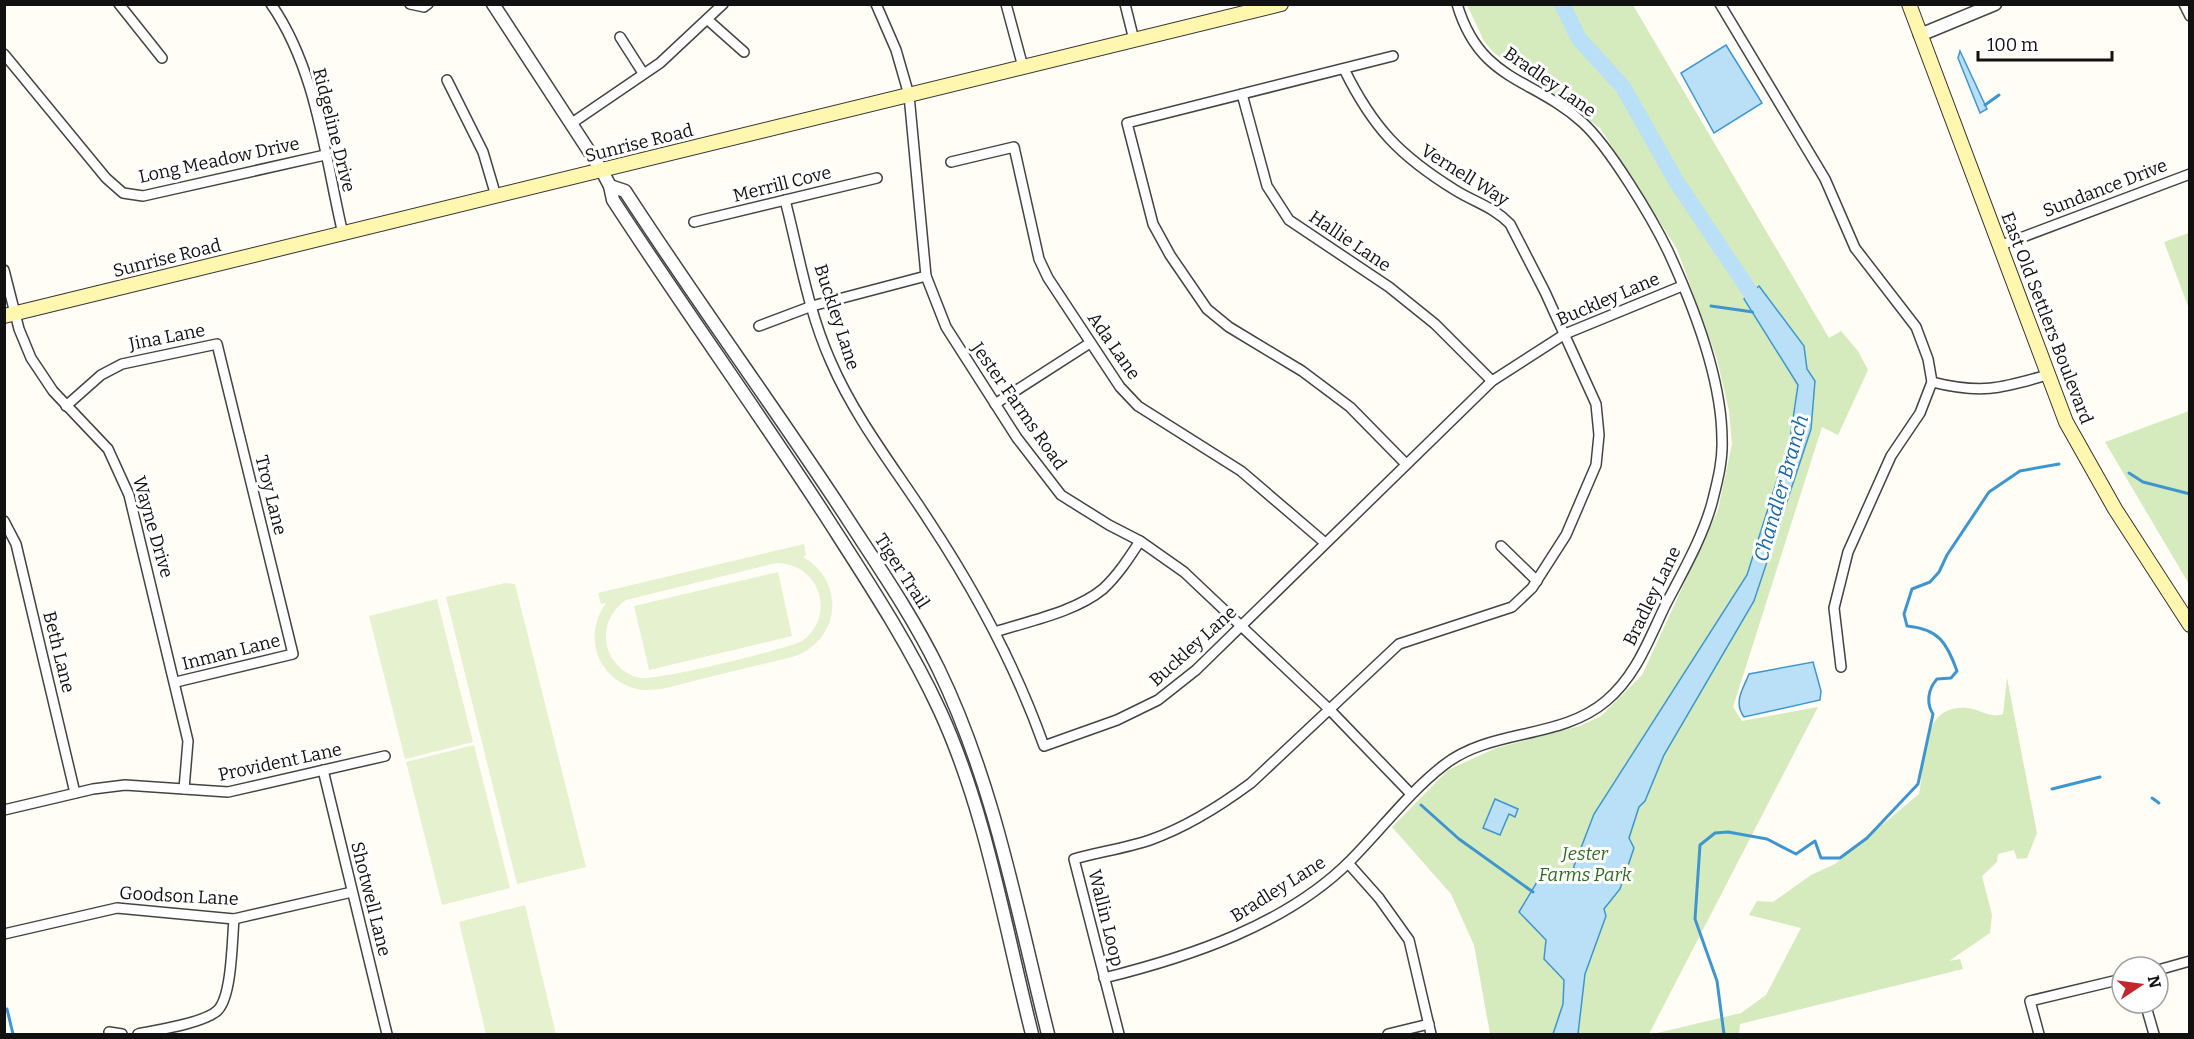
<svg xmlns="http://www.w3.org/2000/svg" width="2194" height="1039" viewBox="0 0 2194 1039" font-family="Bitter,serif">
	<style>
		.green { fill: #d5ebbd }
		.pitch { fill: #e6f2cf; fill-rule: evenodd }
		.water { fill: #b9e0f7; stroke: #3f96cf; stroke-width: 1.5 }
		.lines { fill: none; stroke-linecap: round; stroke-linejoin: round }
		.stream { stroke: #3f96cf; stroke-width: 3 }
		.river { stroke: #b9e0f7; stroke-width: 16 }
		.minor-casing { stroke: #444; stroke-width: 12 }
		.tertiary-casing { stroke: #444; stroke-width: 15 }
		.secondary-casing { stroke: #333; stroke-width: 16 }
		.minor { stroke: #fff; stroke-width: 9 }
		.tertiary { stroke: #fff; stroke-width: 12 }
		.secondary { stroke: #fff6b0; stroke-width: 14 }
		.labels { text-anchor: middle; stroke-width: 6; stroke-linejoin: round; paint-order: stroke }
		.street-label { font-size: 18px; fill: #111; stroke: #fff }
		.park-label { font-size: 18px; font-style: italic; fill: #2f6b1f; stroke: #fff }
		.water-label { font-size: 20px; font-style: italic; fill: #1768a6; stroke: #fff }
	</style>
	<rect width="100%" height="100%" fill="#fffdf5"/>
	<!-- green -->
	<g class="green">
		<path d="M 1467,5 L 1633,5 L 1829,338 L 1841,331 L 1858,351 L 1868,370 L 1838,435 L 1822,427 L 1733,707 L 1742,721 L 1818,707 L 1649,1034 L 1490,1034 L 1474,945 L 1451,894 L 1392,827 L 1448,770 L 1496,748 L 1580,726 L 1601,716 L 1642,675 L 1718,510 L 1732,444 L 1729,411 L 1717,359 L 1677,249 L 1600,128 L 1494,53 L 1484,41 Z"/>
		<path d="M 2189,233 L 2190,233 L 2189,309 L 2164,242 Z"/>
		<path d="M 2189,411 L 2190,411 L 2189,584 L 2105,442 Z"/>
		<path d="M 2007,678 L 2037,833 L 2027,858 L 2017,859 L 2014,850 L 1998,854 L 1997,862 L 1982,876 L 1992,915 L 1990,933 L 1949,961 L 1960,959 L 1963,969 L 1740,1024 L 1739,1034 L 1653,1034 L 1741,1013 L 1766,995 L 1801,928 L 1749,915 L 1757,901 L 1773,902 L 1811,875 L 1835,864 L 1919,794 C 1926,762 1919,704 1967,708 C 1981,709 1989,719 2003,714 Z"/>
	</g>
	<!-- pitch -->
	<g class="pitch">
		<path d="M 804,544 L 806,555 L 803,557 C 847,582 840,642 792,657 C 759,665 726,673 693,681 C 678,685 660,691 644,690 C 623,688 606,675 598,656 C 591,637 595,619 606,603 L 601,604 L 598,593 ZM 776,563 C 820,563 837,616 802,641 C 784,650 656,681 640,678 C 622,674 607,658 606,639 C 605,623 613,609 626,600 Z"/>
		<path d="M 778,572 L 792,636 L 649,670 L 634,606 Z"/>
		<path d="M 505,583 L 515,584 L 586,867 L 517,884 L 446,597 Z"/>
		<path d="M 437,599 L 473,742 L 405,759 L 369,616 Z"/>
		<path d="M 474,745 L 510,888 L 442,905 L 406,762 Z"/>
		<path d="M 525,905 L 556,1034 L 486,1034 L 459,922 Z"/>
	</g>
	<!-- water -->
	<g class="water">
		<path d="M 1726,45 L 1762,103 L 1714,133 L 1681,73 Z"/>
		<path d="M 1960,51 L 1987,109 L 1980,113 L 1958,58 Z"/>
		<path d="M 1759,286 L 1804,346 L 1807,369 L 1815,381 L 1811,429 L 1754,601 L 1664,755 L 1645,801 L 1639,807 L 1629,838 L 1634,848 L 1620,889 L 1604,909 L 1606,916 L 1585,974 L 1578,1034 L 1553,1034 L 1563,1004 L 1564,980 L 1544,959 L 1546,940 L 1519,912 L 1546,867 L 1557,871 L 1573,883 L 1574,866 L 1594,814 L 1747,575 L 1790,439 L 1798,385 L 1744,299 Z"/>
		<path d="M 1813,662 L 1821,691 L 1820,700 L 1744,717 C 1733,702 1743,689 1749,674 Z"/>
		<path d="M 1495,799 L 1518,809 L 1515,817 L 1509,814 L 1500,835 L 1483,828 Z"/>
	</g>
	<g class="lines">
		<!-- stream -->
		<g class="stream">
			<path d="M 1985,105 L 1999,95"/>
			<path d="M 1711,306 L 1753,312"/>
			<path d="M 2129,473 L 2143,482 L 2190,494"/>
			<path d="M 2052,789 L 2100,777"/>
			<path d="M 2152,798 L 2159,803"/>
			<path d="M 1421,805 L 1459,839 L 1533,892"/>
			<path d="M 7,1009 L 13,1034"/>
			<path d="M 1724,1034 L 1717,981 L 1695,919 L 1700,845 L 1715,833 L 1728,832 L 1767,839 L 1796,854 L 1815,841 L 1821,858 L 1840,858 L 1867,838 L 1918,784 L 1933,714 C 1926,703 1928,689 1937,679 L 1951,678 L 1957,671 C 1947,643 1939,629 1907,626 L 1904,614 L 1912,589 L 1930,582 L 1939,572 L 1947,555 L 1989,492 L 2020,471 L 2059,464"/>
		</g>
		<!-- river -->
		<path class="river" d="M 1562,4 L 1579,39 L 1623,87 L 1676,181 L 1763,311"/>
		<defs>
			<g id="minor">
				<path d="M 119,4 L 162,58"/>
				<path d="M 271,4 C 317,70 325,158 343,234"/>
				<path d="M 410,4 L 424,7 L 428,4"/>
				<path d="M 876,4 L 896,50 L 909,95 L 926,276 L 946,327 L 1017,438 L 1061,495 L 1109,525 L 1140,541 L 1184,572 L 1329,709 L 1411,794"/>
				<path d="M 1006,4 L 1023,67"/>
				<path d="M 1125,4 L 1134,40"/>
				<path d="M 1720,4 L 1825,179 L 1855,248 L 1916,327 L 1928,359 L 1932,382 C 1980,394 2000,389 2047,375"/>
				<path d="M 2184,4 L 2190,16"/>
				<path d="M 708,20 L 744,52"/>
				<path d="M 620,37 L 643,73"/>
				<path d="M 4,54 L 106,178 L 123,193 L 143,196 L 325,155"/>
				<path d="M 1393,56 L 1127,123 L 1153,224 L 1170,255 L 1207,309 L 1229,327 L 1302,371 L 1350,407 L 1405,463"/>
				<path d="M 447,80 L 483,152 L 496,196"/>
				<path d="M 1242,94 L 1267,186 L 1289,220 L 1389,287 L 1435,324 L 1492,381"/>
				<path d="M 572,123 L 660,63 L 723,4"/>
				<path d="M 951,162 L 1014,147 L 1039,259 L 1048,278 L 1120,387 L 1138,406 L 1241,471 L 1324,542"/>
				<path d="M 785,200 C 799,254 808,311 831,362 C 856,420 897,471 931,524 C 977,594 1016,667 1044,746 L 1117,720 L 1158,700 L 1196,670 L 1492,381 L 1565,334 L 1682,286"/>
				<path d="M 694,222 L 877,178"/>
				<path d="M 1999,246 L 2190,174"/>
				<path d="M 4,270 L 19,329 L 31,358 L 53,391 L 108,449 L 129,495 L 188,741 L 184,789"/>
				<path d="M 759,326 L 812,306 L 926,276"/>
				<path d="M 995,404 L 1090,343"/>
				<path d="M 66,406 L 101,375 L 122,364 L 217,344 L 293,654 L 176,682"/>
				<path d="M 4,521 L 16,544 L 75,793"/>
				<path d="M 1501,546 L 1537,581"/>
				<path d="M 995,632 C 1029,621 1075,612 1103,589 C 1118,575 1129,558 1140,541"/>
				<path d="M 1841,667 L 1834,608 L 1848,552 L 1891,456 L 1920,413 L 1932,382"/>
				<path d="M 323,770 L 387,1034"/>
				<path d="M 4,810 L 93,789 L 125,785 L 228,792 L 385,756"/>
				<path d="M 1348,863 L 1379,898 L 1409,940 L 1431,1034"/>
				<path d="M 4,934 L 117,908 L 234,919 L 352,892"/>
				<path d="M 2158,970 L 2190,961"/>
				<path d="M 1104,978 C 1189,957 1286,925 1350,861 C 1382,829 1408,793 1444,765 C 1491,728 1560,740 1606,701 C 1636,676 1649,639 1665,606 C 1682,573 1702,539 1712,503 C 1717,483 1723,461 1722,440 C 1722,380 1693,305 1668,251 C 1652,218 1609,146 1582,122 C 1532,77 1480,82 1457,4"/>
				<path d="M 2145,1003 L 2154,1034"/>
				<path d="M 109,1032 L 122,1034"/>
				<path d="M 138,1034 C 157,1030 205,1023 218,1010 C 232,995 232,941 234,919"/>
				<path d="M 1119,1034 L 1074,859 C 1099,852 1126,848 1150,840 C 1187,827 1220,806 1251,783 L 1399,644 L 1512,607 L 1532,588 L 1566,535 L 1596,465 L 1599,435 L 1596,404 L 1545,292 L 1510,224 C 1494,207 1474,202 1455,190 C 1400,156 1373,128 1344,69"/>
				<path d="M 1388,1034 L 1429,1024"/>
				<path d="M 2039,1034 L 2030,1001 L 2122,979"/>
			</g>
			<g id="tertiary">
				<path d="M 493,4 L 602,171 L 610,186 L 613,200 C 682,306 756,409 825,515 C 866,579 908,642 940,711 C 986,811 1005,928 1032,1034"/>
				<path d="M 1920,35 L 1995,4"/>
				<path d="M 610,186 L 625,191 C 695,299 772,404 843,512 C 876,563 911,613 938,668 C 994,783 1017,911 1048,1034"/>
			</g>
			<g id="secondary">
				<path d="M 1909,4 L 2066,422 L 2115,509 L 2190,625"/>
				<path d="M 4,316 L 1281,4"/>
			</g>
		</defs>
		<!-- minor casing -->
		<use href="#minor" class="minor-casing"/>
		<!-- tertiary casing -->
		<use href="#tertiary" class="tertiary-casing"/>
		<!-- secondary casing -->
		<use href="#secondary" class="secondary-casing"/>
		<!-- minor -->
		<use href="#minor" class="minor"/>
		<!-- tertiary -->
		<use href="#tertiary" class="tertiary"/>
		<!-- secondary -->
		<use href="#secondary" class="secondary"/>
	</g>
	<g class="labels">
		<!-- street labels -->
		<g class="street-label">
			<text transform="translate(1550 82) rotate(35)" y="6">Bradley Lane</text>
			<text transform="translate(334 130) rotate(76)" y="6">Ridgeline Drive</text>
			<text transform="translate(639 143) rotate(-14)" y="6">Sunrise Road</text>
			<text transform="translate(219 160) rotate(-12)" y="6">Long Meadow Drive</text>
			<text transform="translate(1465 175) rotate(32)" y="6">Vernell Way</text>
			<text transform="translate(782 184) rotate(-14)" y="6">Merrill Cove</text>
			<text transform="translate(2105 188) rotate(-21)" y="6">Sundance Drive</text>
			<text transform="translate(1350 241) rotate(34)" y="6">Hallie Lane</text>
			<text transform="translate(167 258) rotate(-14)" y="6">Sunrise Road</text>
			<text transform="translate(1608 299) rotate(-23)" y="6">Buckley Lane</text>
			<text transform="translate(837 317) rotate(72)" y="6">Buckley Lane</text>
			<text transform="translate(2047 318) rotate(69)" y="6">East Old Settlers Boulevard</text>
			<text transform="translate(167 337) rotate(-11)" y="6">Jina Lane</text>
			<text transform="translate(1114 346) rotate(55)" y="6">Ada Lane</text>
			<text transform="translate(1019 406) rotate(55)" y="6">Jester Farms Road</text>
			<text transform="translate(271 495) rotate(76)" y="6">Troy Lane</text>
			<text transform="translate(153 527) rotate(74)" y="6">Wayne Drive</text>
			<text transform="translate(902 571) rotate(57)" y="6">Tiger Trail</text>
			<text transform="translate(1652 596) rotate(-64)" y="6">Bradley Lane</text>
			<text transform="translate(1193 646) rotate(-42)" y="6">Buckley Lane</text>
			<text transform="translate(59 652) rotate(76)" y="6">Beth Lane</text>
			<text transform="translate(231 652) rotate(-14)" y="6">Inman Lane</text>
			<text transform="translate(280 762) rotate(-12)" y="6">Provident Lane</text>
			<text transform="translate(1278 889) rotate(-32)" y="6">Bradley Lane</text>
			<text transform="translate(179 896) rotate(3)" y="6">Goodson Lane</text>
			<text transform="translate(371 899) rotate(76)" y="6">Shotwell Lane</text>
			<text transform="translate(1106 918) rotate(76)" y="6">Wallin Loop</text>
		</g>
		<!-- park labels -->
		<g class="park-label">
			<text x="1585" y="860">Jester<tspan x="1585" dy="21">Farms Park</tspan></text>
		</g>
		<!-- water labels -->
		<g class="water-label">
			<text transform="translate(1781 488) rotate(-74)" y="7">Chandler Branch</text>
		</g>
	</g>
	<!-- border -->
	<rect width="2194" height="1039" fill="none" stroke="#111111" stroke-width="12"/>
	<!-- north arrow -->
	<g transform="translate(2140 985) rotate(77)"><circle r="28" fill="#ffffff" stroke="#a0a0a0" stroke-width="1.5"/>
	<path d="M0-4.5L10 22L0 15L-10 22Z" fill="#c4262e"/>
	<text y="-9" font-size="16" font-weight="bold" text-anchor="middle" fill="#111111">N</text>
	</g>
	<!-- scale -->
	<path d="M1978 51v9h134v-9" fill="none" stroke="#111111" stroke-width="3"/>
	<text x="1987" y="51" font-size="18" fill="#111111" stroke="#ffffff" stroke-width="4.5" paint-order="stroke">100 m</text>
</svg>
